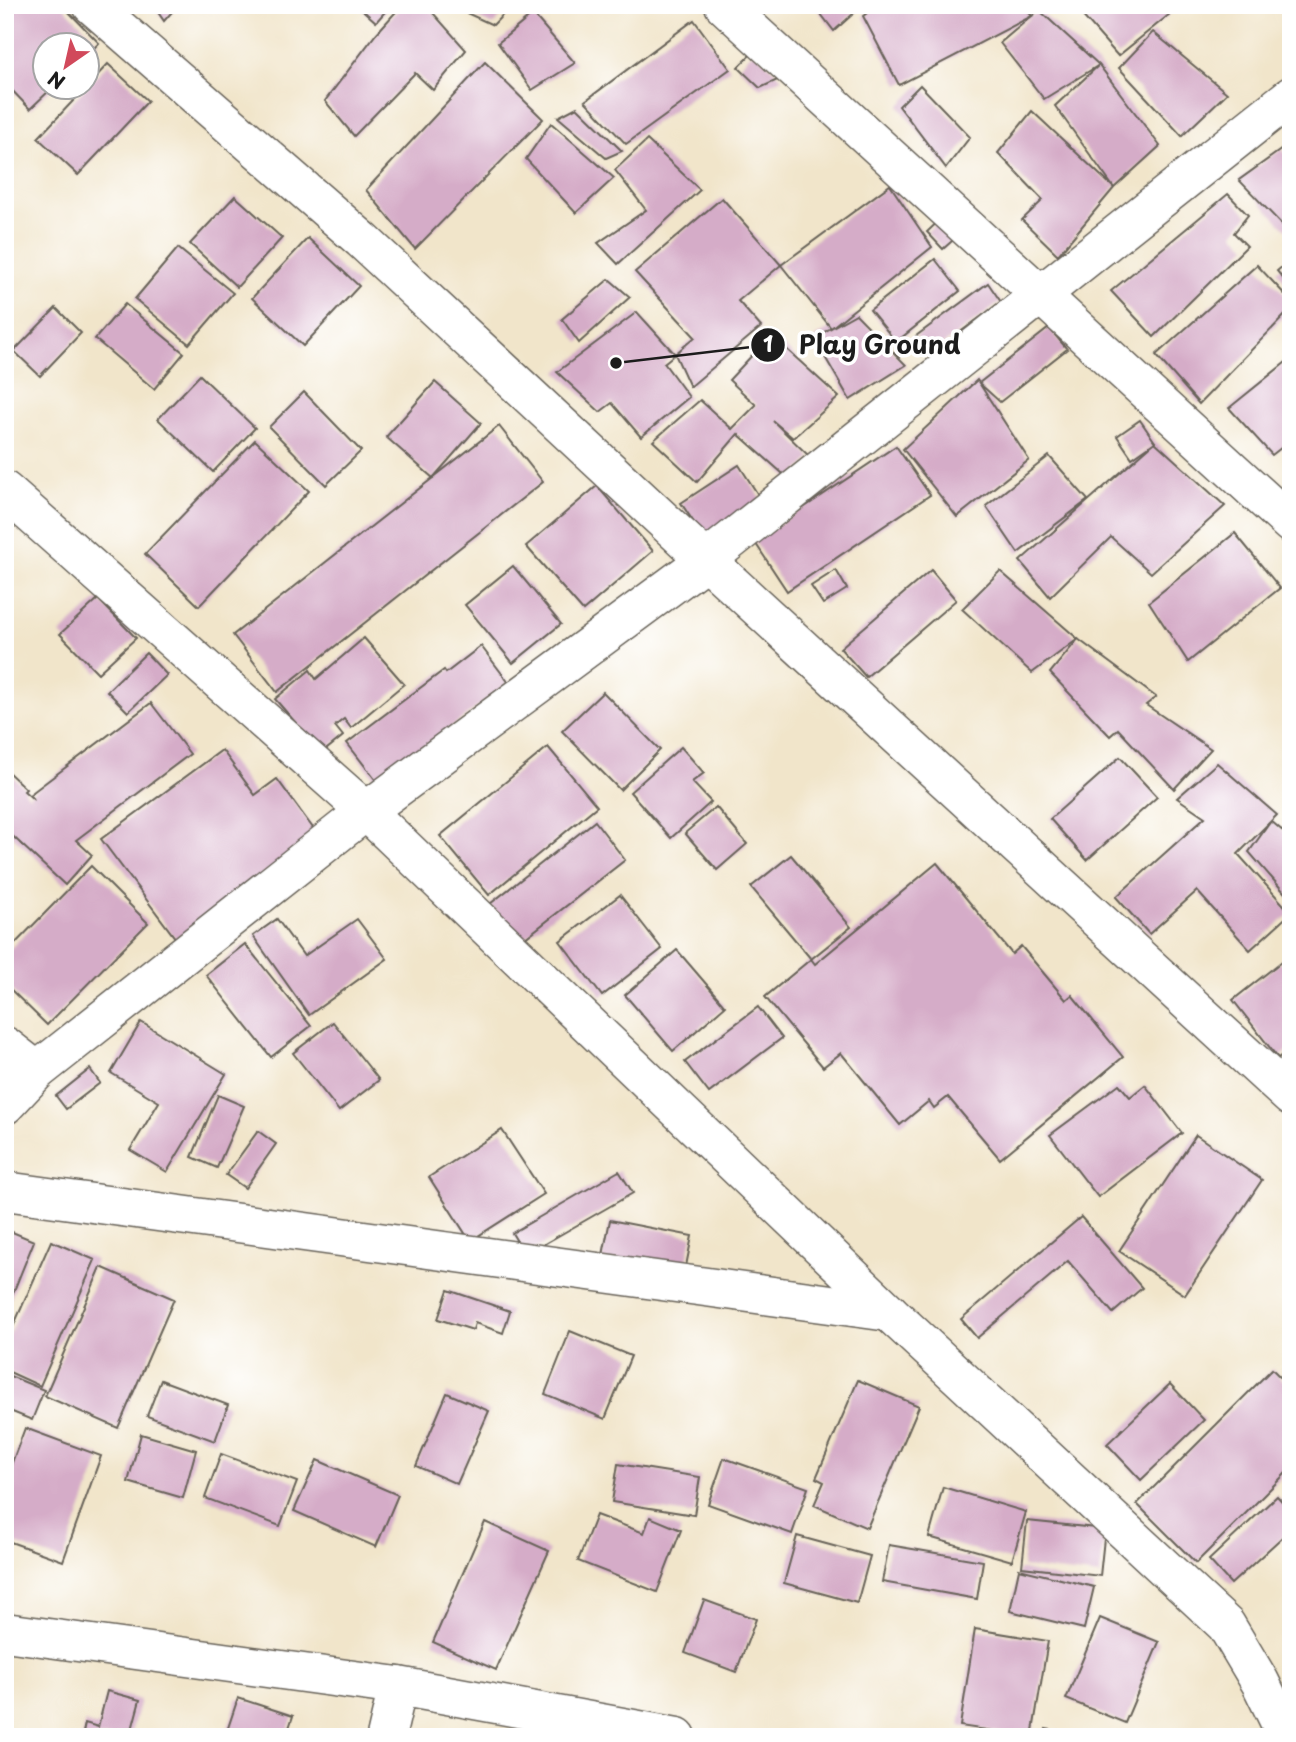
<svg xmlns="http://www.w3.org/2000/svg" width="1296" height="1742" viewBox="0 0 1296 1742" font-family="'Playpen Sans',sans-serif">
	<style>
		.building { fill: #d5acc8 }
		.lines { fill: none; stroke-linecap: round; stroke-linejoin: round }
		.minor-casing { stroke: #676259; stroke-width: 41 }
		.minor { stroke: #fff; stroke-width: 38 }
		.leader { fill: none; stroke: #1c1c1c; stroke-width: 2.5 }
		.callout-dot { fill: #1c1c1c; stroke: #fff; stroke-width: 2.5 }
		.mark-label { font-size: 21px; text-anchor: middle; font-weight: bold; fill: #fff }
		.callout-label { font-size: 26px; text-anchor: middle; font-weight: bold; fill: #1c1c1c; stroke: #fff; stroke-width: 7; stroke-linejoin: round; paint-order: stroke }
	</style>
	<rect width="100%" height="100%" fill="#fff"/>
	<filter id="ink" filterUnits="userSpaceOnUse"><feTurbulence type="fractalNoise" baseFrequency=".0143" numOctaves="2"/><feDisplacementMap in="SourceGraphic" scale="14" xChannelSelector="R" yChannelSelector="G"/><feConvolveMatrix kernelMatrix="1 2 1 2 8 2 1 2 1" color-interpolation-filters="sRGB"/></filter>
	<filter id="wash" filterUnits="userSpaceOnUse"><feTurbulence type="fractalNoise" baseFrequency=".00686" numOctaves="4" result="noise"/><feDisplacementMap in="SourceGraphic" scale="28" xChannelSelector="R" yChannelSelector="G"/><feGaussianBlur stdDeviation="1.57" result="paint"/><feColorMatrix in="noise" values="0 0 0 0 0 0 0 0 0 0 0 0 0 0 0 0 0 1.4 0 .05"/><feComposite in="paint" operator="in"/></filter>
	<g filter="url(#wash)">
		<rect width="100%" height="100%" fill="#f1e5ca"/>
		<g id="blocks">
			<!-- building -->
			<g class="building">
				<path d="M 5,5 L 62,5 L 99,43 L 88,54 L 88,46 L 46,46 L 46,88 L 52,88 L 30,109 L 5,83 Z"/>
				<path d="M 153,5 L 178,5 L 164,21 Z"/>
				<path d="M 357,5 L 391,5 L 376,22 Z"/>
				<path d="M 402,5 L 426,5 L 466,50 L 433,90 L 415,73 L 354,136 L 325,101 L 376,34 Z"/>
				<path d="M 458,5 L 512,5 L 493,25 L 460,10 Z"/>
				<path d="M 814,5 L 863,5 L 834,31 Z"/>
				<path d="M 879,5 L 1023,5 L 1032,16 L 899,85 L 863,16 Z"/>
				<path d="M 1073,5 L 1181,5 L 1118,56 Z"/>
				<path d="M 1039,10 L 1099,65 L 1160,146 L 1114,188 L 1058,255 L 1022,220 L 1043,200 L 998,153 L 1032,111 L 1114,188 L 1055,106 L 1099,65 L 1044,99 L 1000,43 Z"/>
				<path d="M 533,14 L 575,63 L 532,90 L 498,43 Z"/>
				<path d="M 694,20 L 730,69 L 626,144 L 585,101 Z"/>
				<path d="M 1153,32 L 1227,93 L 1182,136 L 1119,68 Z"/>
				<path d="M 754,51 L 782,78 L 760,88 L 738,67 Z"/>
				<path d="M 485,62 L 543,119 L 415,249 L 366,190 Z"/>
				<path d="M 108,64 L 148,101 L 78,175 L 38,138 Z"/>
				<path d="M 920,85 L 970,137 L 946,168 L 899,106 Z"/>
				<path d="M 577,107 L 622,151 L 606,158 L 558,117 Z"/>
				<path d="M 551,123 L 614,178 L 576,213 L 526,159 Z"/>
				<path d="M 647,140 L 700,190 L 618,264 L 598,243 L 646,210 L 615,170 Z"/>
				<path d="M 1282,149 L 1291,160 L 1291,234 L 1239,180 Z"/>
				<path d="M 890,185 L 932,247 L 831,328 L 856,314 L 906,365 L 850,400 L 814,338 L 831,328 L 781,265 Z"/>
				<path d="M 1228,194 L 1248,215 L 1234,233 L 1247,246 L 1154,337 L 1111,291 Z"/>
				<path d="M 235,196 L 282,238 L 237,287 L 190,244 Z"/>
				<path d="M 722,198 L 781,265 L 738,301 L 761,327 L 690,387 L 675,354 L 664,363 L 689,397 L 641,437 L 612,403 L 600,412 L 557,372 L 637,312 L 675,354 L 695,337 L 635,272 Z"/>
				<path d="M 945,215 L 961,233 L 943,249 L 927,232 Z"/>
				<path d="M 308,238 L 359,286 L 303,346 L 252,298 Z"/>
				<path d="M 178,248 L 233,293 L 189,344 L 135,299 Z"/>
				<path d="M 935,259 L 960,291 L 896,342 L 870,310 Z"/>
				<path d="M 1291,259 L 1291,288 L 1277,271 Z"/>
				<path d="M 1257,265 L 1291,301 L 1291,309 L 1199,404 L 1156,355 Z"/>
				<path d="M 609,279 L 630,297 L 579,343 L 562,319 Z"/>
				<path d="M 988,283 L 1001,302 L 929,355 L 916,336 Z"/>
				<path d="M 125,304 L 184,353 L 154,389 L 95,339 Z"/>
				<path d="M 56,308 L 81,333 L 40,376 L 14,351 Z"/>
				<path d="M 1049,328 L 1067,349 L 1000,402 L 979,383 L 1029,460 L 957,517 L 903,449 L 977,380 L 979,383 Z"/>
				<path d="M 771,335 L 839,397 L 793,438 L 773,421 L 811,458 L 790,480 L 738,434 L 697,482 L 653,441 L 700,400 L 732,429 L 756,405 L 729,380 Z"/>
				<path d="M 1291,358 L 1291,440 L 1272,455 L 1229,408 Z"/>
				<path d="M 200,375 L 255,428 L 213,472 L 158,419 Z"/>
				<path d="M 435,382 L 481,423 L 433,478 L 386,437 Z"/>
				<path d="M 304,392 L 361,451 L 326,485 L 269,427 Z"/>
				<path d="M 1140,420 L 1155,442 L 1132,458 L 1117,436 Z"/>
				<path d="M 499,426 L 543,482 L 277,692 L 233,635 Z"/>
				<path d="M 255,440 L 309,491 L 199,606 L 145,554 Z"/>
				<path d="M 1155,442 L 1225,506 L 1151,573 L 1111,537 L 1050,597 L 1020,561 Z"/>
				<path d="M 896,446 L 930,495 L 787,591 L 754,541 Z"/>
				<path d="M 1049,456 L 1088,500 L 1018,553 L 986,506 Z"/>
				<path d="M 739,465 L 764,504 L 707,542 L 681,503 Z"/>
				<path d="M 597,486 L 653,551 L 583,611 L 526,546 Z"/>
				<path d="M 1235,533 L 1280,588 L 1188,662 L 1149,602 Z"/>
				<path d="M 513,566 L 561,624 L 513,663 L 465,605 Z"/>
				<path d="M 836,570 L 847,589 L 823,604 L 811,586 Z"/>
				<path d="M 931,570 L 956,600 L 866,677 L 840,648 Z"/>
				<path d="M 1000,571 L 1078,639 L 1032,673 L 962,609 Z"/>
				<path d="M 98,599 L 136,638 L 98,673 L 60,634 Z"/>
				<path d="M 364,638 L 404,684 L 351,728 L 344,719 L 335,726 L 343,736 L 322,753 L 275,699 L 310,670 L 316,679 Z"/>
				<path d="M 1078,639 L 1156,697 L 1146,705 L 1211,749 L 1174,789 L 1118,729 L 1110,736 L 1050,673 Z"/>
				<path d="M 481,646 L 509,683 L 378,783 L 347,743 L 444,670 L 446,673 Z"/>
				<path d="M 146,653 L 167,675 L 128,712 L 107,691 Z"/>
				<path d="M 603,692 L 660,750 L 620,790 L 562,731 Z"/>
				<path d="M 151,703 L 190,754 L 76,840 L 92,855 L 65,885 L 5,829 L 5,769 L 26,789 L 24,791 L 34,800 L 29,795 Z"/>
				<path d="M 548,747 L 597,806 L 489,895 L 440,836 Z"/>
				<path d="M 681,747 L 704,773 L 692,782 L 711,802 L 671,838 L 630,792 Z"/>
				<path d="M 222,750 L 255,795 L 277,779 L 318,835 L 176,939 L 101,839 Z"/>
				<path d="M 1120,757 L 1157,797 L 1087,860 L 1050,819 Z"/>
				<path d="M 1217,763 L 1277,815 L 1271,821 L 1291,838 L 1291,900 L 1249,852 L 1271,821 L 1238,854 L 1291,913 L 1250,950 L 1197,891 L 1149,934 L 1116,897 L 1205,817 L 1177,798 Z"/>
				<path d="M 716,807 L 747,844 L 717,870 L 685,833 Z"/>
				<path d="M 595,821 L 625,860 L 520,942 L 490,904 Z"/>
				<path d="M 791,855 L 851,927 L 811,959 L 751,887 Z"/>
				<path d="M 937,863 L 1012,954 L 1021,946 L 1066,1000 L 1072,995 L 1123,1057 L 1000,1159 L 948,1097 L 934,1108 L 929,1101 L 900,1125 L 841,1053 L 823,1067 L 765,997 L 811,959 L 815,964 Z"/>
				<path d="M 91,866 L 148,923 L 47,1025 L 5,984 L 5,954 Z"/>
				<path d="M 620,895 L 662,949 L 602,996 L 560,941 Z"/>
				<path d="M 277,919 L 304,956 L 357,919 L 387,959 L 309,1015 L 253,936 Z"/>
				<path d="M 245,944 L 311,1026 L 271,1057 L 206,975 Z"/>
				<path d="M 677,950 L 725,1006 L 673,1051 L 625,995 Z"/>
				<path d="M 1291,954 L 1291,1048 L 1278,1058 L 1233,1000 Z"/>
				<path d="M 758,1007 L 782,1038 L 709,1093 L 685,1062 Z"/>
				<path d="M 141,1022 L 226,1074 L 167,1172 L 130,1150 L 159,1102 L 111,1073 Z"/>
				<path d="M 333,1022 L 379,1080 L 339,1111 L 293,1053 Z"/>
				<path d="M 90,1069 L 100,1083 L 66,1109 L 56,1096 Z"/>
				<path d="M 1119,1084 L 1130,1097 L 1145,1085 L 1182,1133 L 1098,1197 L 1050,1135 Z"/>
				<path d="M 218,1095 L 244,1106 L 217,1168 L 192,1157 Z"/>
				<path d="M 502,1130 L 544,1194 L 470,1241 L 429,1177 Z"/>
				<path d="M 258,1131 L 276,1144 L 245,1188 L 226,1175 Z"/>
				<path d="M 1196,1135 L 1262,1180 L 1185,1295 L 1119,1251 Z"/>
				<path d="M 619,1171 L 633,1193 L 525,1255 L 512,1233 Z"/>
				<path d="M 1081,1217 L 1142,1288 L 1113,1313 L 1068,1261 L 977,1338 L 961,1319 Z"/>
				<path d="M 610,1220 L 692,1236 L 684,1276 L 602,1260 Z"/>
				<path d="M 5,1229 L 34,1241 L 5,1313 Z"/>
				<path d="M 51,1241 L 95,1260 L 40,1386 L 5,1370 L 5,1345 Z"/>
				<path d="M 101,1267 L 174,1299 L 118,1428 L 45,1396 Z"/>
				<path d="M 448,1290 L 510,1311 L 503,1333 L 475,1323 L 473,1330 L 438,1319 Z"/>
				<path d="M 570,1331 L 631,1356 L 605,1419 L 545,1394 Z"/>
				<path d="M 1272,1369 L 1291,1388 L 1291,1468 L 1196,1563 L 1137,1504 Z"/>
				<path d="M 5,1374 L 44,1390 L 32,1420 L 5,1409 Z"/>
				<path d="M 161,1380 L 228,1405 L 215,1441 L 147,1416 Z"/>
				<path d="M 858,1380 L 919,1406 L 867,1528 L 814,1505 L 824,1482 L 816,1478 Z"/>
				<path d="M 1170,1384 L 1204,1420 L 1141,1480 L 1107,1444 Z"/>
				<path d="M 447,1393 L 489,1411 L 457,1484 L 416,1466 Z"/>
				<path d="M 25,1428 L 101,1456 L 63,1561 L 5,1540 L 5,1463 L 11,1465 Z"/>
				<path d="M 141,1434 L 196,1450 L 183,1498 L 128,1482 Z"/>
				<path d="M 221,1454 L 297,1482 L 280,1526 L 205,1498 Z"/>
				<path d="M 724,1458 L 808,1488 L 792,1534 L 708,1504 Z"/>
				<path d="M 317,1460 L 398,1495 L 376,1547 L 294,1511 Z"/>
				<path d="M 618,1464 L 700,1477 L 694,1515 L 612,1502 Z"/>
				<path d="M 943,1487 L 1026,1512 L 1012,1561 L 929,1537 Z"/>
				<path d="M 1277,1496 L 1291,1511 L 1291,1529 L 1231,1584 L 1209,1560 Z"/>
				<path d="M 596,1515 L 644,1533 L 650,1517 L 681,1530 L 657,1592 L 578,1561 Z"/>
				<path d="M 1027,1521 L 1105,1529 L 1100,1576 L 1022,1567 Z"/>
				<path d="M 485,1522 L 549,1551 L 496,1670 L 433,1642 Z"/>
				<path d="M 797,1536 L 870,1556 L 857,1603 L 784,1583 Z"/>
				<path d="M 889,1545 L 983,1561 L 977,1599 L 882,1582 Z"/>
				<path d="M 1019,1569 L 1094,1587 L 1084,1629 L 1010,1611 Z"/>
				<path d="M 704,1600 L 756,1619 L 736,1672 L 685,1653 Z"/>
				<path d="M 1100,1618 L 1159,1642 L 1125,1723 L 1066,1699 Z"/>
				<path d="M 975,1629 L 1048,1641 L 1032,1737 L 960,1726 Z"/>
				<path d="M 107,1691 L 140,1700 L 130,1737 L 82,1737 L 85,1723 L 98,1727 Z"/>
				<path d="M 238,1698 L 293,1716 L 286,1737 L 225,1737 Z"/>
				<path d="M 1046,1729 L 1077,1735 L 1077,1737 L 1044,1737 Z"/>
			</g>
		</g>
	</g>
	<g filter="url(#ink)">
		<use href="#blocks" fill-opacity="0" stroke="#676259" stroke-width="2"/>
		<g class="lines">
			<defs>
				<g id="minor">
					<path d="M 92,5 L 362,240 L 706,560 L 1291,1097"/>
					<path d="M 724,5 L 1291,524"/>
					<path d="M 5,491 L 366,811 L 889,1312 L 1226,1625 L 1260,1682 L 1287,1737"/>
					<path d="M 5,1046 L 37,1071"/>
					<path d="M 5,1105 L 37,1071 L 366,811 L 706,560 L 1291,96"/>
					<path d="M 5,1191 L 889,1312"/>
					<path d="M 5,1632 L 398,1686 L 677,1737"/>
					<path d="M 386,1737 L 398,1686"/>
				</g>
			</defs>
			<!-- minor casing -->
			<use href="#minor" class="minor-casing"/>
			<!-- minor -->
			<use href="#minor" class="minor"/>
		</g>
	</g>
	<!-- callouts -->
	<path class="leader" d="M616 363L768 345"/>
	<g class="callout-dot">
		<circle cx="616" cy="363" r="7"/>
		<circle cx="768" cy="345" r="18"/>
	</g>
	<g class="mark-label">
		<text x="768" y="352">1</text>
	</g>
	<g class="callout-label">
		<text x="880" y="354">Play Ground</text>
	</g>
	<!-- margin -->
	<rect width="1296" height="1742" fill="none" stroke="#fff" stroke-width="28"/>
	<!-- north arrow -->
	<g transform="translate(66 66) rotate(214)"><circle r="33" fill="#ffffff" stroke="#a4a4a4" stroke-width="2"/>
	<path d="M0-5L12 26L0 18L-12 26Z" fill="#d1495b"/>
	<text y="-10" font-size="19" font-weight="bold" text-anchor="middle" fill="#1c1c1c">N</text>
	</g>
</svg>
